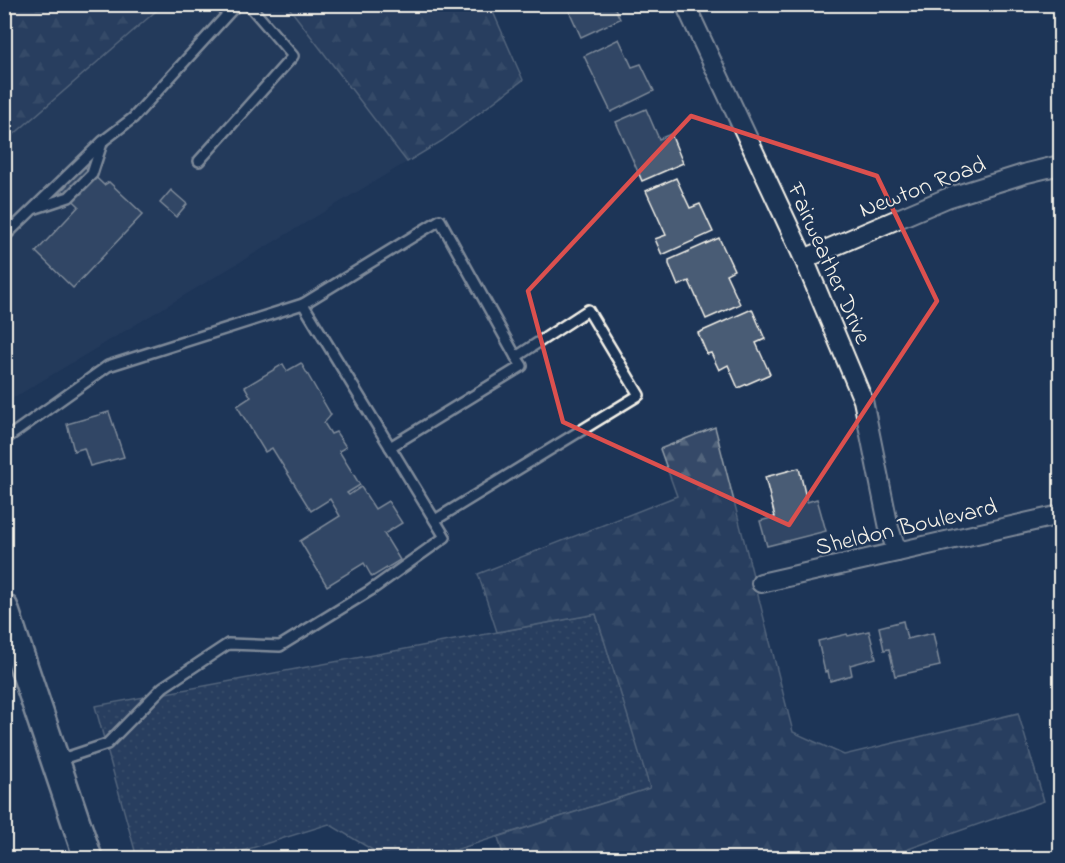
<svg xmlns="http://www.w3.org/2000/svg" width="1065" height="863" viewBox="0 0 1065 863" font-family="'Indie Flower',sans-serif">
	<style>
		.built { fill: #2a4060 }
		.grass { fill: url(#grass-dots); stroke: #949ea8; stroke-width: 1.5 }
		.forest { fill: url(#forest-firs); stroke: #949ea8; stroke-width: 1.5 }
		.building { fill: #485b74; stroke: #f4f1e8; stroke-width: 1.5 }
		.lines { fill: none; stroke-linecap: round; stroke-linejoin: round }
		.service-casing { stroke: #f4f1e8; stroke-width: 14 }
		.minor-casing { stroke: #f4f1e8; stroke-width: 22 }
		.secondary-casing { stroke: #f4f1e8; stroke-width: 32 }
		.service { stroke: #1d3557; stroke-width: 9 }
		.minor { stroke: #1d3557; stroke-width: 18 }
		.secondary { stroke: #1d3557; stroke-width: 27 }
		.marked { fill: none; stroke: #dc504e; stroke-width: 4.5; stroke-linejoin: round }
		.labels { text-anchor: middle; stroke-width: 4.5; stroke-linejoin: round; paint-order: stroke }
		.street-label { font-size: 24px; fill: #f4f1e8; stroke: #1d3557 }
	</style>
	<defs>
		<pattern id="grass-dots" width="8" height="8" patternUnits="userSpaceOnUse" patternTransform="scale(1.5)"><rect width="8" height="8" fill="#354a67"/><path d="M2 2h.1M6 6h.1" fill="none" stroke="#53657d" stroke-width="1.8" stroke-linecap="round"/></pattern>
		<pattern id="forest-firs" width="22" height="20" patternUnits="userSpaceOnUse" patternTransform="scale(1.5)"><rect width="22" height="20" fill="#354a67"/><path d="M5 1l3.5 6h-7zM16 11l3.5 6h-7z" fill="#53657d"/></pattern>
	</defs>
	<rect width="100%" height="100%" fill="#1d3557"/>
	<filter id="ink" filterUnits="userSpaceOnUse"><feTurbulence type="fractalNoise" baseFrequency=".0167" numOctaves="2"/><feDisplacementMap in="SourceGraphic" scale="12" xChannelSelector="R" yChannelSelector="G"/><feConvolveMatrix kernelMatrix="1 2 1 2 8 2 1 2 1" color-interpolation-filters="sRGB"/></filter>
	<g filter="url(#ink)">
		<!-- built -->
		<path class="built" d="M 287,4 L 407,162 L 5,403 L 4,142 L 163,5 Z"/>
		<!-- grass -->
		<path class="grass" d="M 596,614 L 651,788 L 430,858 L 386,858 L 329,824 L 220,858 L 137,858 L 95,706 Z"/>
		<!-- forest -->
		<g class="forest">
			<path d="M 5,4 L 163,4 L 163,5 L 5,142 Z"/>
			<path d="M 287,5 L 490,5 L 523,80 L 442,141 L 407,162 Z"/>
			<path d="M 715,427 L 793,732 L 844,755 L 1018,713 L 1044,801 L 883,858 L 504,858 L 498,837 L 650,788 L 596,614 L 497,632 L 478,574 L 677,496 L 660,449 Z"/>
		</g>
		<!-- building -->
		<g class="building">
			<path d="M 566,4 L 613,4 L 620,19 L 581,37 Z"/>
			<path d="M 619,39 L 632,67 L 641,64 L 654,91 L 611,112 L 584,56 Z"/>
			<path d="M 646,109 L 659,139 L 671,134 L 683,163 L 642,181 L 616,122 Z"/>
			<path d="M 84,166 L 104,185 L 109,182 L 143,214 L 73,288 L 36,252 L 79,206 L 62,190 Z"/>
			<path d="M 676,178 L 690,208 L 700,204 L 713,232 L 662,255 L 655,239 L 666,235 L 646,191 Z"/>
			<path d="M 171,190 L 187,204 L 176,217 L 160,203 Z"/>
			<path d="M 719,238 L 734,270 L 726,274 L 740,304 L 706,319 L 689,281 L 678,286 L 669,264 L 669,260 Z"/>
			<path d="M 752,309 L 765,339 L 756,343 L 770,374 L 738,388 L 728,365 L 719,370 L 711,353 L 707,354 L 698,333 Z"/>
			<path d="M 301,363 L 331,415 L 324,423 L 331,434 L 336,432 L 346,447 L 339,451 L 360,485 L 347,493 L 349,495 L 361,487 L 375,509 L 388,501 L 402,523 L 384,534 L 400,560 L 372,577 L 364,563 L 327,586 L 300,541 L 340,516 L 330,499 L 311,511 L 272,448 L 265,452 L 237,406 L 251,397 L 245,387 L 283,364 L 287,371 Z"/>
			<path d="M 109,412 L 124,457 L 90,466 L 84,448 L 74,451 L 67,424 Z"/>
			<path d="M 799,468 L 807,502 L 817,499 L 826,531 L 767,546 L 760,521 L 775,517 L 765,477 Z"/>
			<path d="M 903,621 L 907,639 L 933,633 L 940,666 L 895,676 L 889,649 L 884,650 L 879,627 Z"/>
			<path d="M 869,631 L 876,658 L 850,665 L 852,675 L 830,681 L 828,671 L 825,672 L 818,641 L 847,634 L 848,636 Z"/>
			<path d="M 1015,850 L 1019,858 L 995,858 Z"/>
		</g>
		<g class="lines">
			<defs>
				<g id="service">
					<path d="M 199,161 L 293,56 L 248,4"/>
					<path d="M 36,208 L 69,197 L 92,174 L 102,143"/>
					<path d="M 4,237 L 103,141 L 133,118 L 237,4"/>
					<path d="M 303,304 L 440,220 L 516,357 L 588,310 L 639,395 L 435,520"/>
					<path d="M 4,440 L 108,366 L 303,304 L 445,537 L 371,590 L 280,646 L 228,644 L 163,687 L 107,744 L 59,760"/>
					<path d="M 390,447 L 522,366 L 516,357"/>
				</g>
				<g id="minor">
					<path d="M 685,4 L 804,259 L 863,400 L 889,528 L 897,552"/>
					<path d="M 804,259 L 947,198 L 1027,173 L 1060,165"/>
					<path d="M 761,583 L 1060,515"/>
				</g>
				<path id="secondary" d="M 4,608 L 88,858"/>
			</defs>
			<!-- service casing -->
			<use href="#service" class="service-casing"/>
			<!-- minor casing -->
			<use href="#minor" class="minor-casing"/>
			<!-- secondary casing -->
			<use href="#secondary" class="secondary-casing"/>
			<!-- service -->
			<use href="#service" class="service"/>
			<!-- minor -->
			<use href="#minor" class="minor"/>
			<!-- secondary -->
			<use href="#secondary" class="secondary"/>
		</g>
	</g>
	<!-- marked area -->
	<path d="M0 0H1065V863H0ZM 691,116 L 877,176 L 937,301 L 789,525 L 563,422 L 528,291 Z" fill="#1d3557" fill-opacity=".55" fill-rule="evenodd"/>
	<path class="marked" d="M 691,116 L 877,176 L 937,301 L 789,525 L 563,422 L 528,291 Z"/>
	<g class="labels">
		<!-- street labels -->
		<g class="street-label">
			<text transform="translate(922 186) rotate(-21)" y="8">Newton Road</text>
			<text transform="translate(830 263) rotate(66)" y="8">Fairweather Drive</text>
			<text transform="translate(906 526) rotate(-13)" y="8">Sheldon Boulevard</text>
		</g>
	</g>
	<!-- margin -->
	<rect width="1065" height="863" fill="none" stroke="#1d3557" stroke-width="24"/>
	<rect x="12" y="12" width="1041" height="839" fill="none" stroke="#f4f1e8" stroke-width="2" filter="url(#ink)"/>
</svg>
